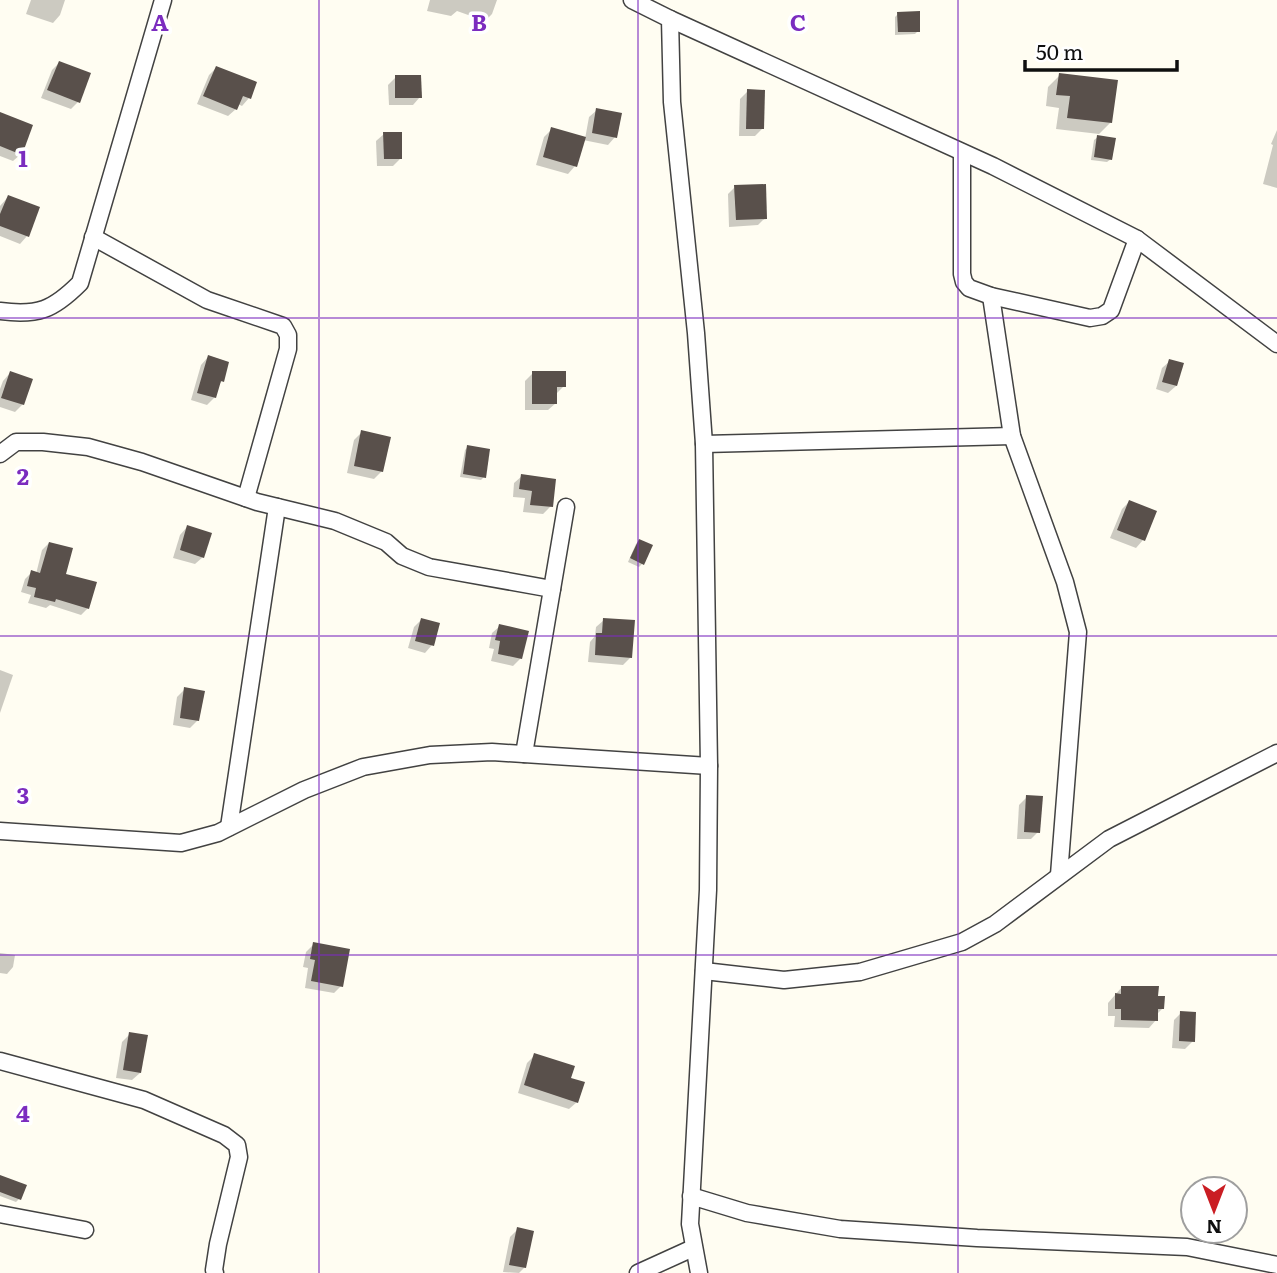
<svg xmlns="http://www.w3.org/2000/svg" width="1277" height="1273" viewBox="0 0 1277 1273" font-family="Literata,serif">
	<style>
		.shadow { fill: #0003 }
		.building { fill: #59504b }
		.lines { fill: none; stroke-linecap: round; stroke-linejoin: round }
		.minor-casing { stroke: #424242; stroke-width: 19 }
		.minor { stroke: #fff; stroke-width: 16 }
		.grid { fill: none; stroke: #7b2cbf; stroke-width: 2; stroke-opacity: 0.55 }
		.grid-label { font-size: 23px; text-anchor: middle; font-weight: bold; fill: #7b2cbf; stroke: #fff; stroke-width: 7; stroke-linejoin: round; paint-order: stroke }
	</style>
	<rect width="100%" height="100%" fill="#fffdf2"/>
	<!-- shadow -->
	<g class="shadow">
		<path d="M 31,0 L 65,0 L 60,15 L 53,23 L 26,14 Z"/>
		<path d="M 430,0 L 497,0 L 492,14 L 485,21 L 457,11 L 451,16 L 427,11 Z"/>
		<path d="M 898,14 L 918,31 L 915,34 L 895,35 L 895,17 Z"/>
		<path d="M 59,63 L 78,102 L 71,109 L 41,98 L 52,70 Z"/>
		<path d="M 216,68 L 249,98 L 242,106 L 238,104 L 236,109 L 228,116 L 197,104 L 209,75 Z"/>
		<path d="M 1060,75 L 1111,122 L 1099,134 L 1056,129 L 1059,108 L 1046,106 L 1048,87 Z"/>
		<path d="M 396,77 L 420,97 L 413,105 L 389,105 L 388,85 Z"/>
		<path d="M 748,91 L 762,129 L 755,136 L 739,136 L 740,99 Z"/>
		<path d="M 597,110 L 615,137 L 608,145 L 583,140 L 575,166 L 568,174 L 536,165 L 544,137 L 552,129 L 585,139 L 589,117 Z"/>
		<path d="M 0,116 L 21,154 L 13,161 L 0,156 Z"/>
		<path d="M 1277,130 L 1277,188 L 1263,184 L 1273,145 L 1271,144 Z"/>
		<path d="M 384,134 L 401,158 L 393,166 L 377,166 L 376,141 Z"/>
		<path d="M 1098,137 L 1111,159 L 1107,162 L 1091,160 L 1094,140 Z"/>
		<path d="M 735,187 L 765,218 L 758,225 L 729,227 L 728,194 Z"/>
		<path d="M 8,197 L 27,236 L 20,244 L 0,236 L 0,206 Z"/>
		<path d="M 208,357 L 222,381 L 218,386 L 215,397 L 207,405 L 191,400 L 201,365 Z"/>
		<path d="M 1170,361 L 1176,386 L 1168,393 L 1156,389 L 1162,368 Z"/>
		<path d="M 10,373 L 23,404 L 15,412 L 0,407 L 0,389 L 3,381 Z"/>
		<path d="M 533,373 L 564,386 L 556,394 L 556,403 L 548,410 L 525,410 L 525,381 Z"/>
		<path d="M 362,432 L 382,471 L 374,479 L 347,473 L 354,440 Z"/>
		<path d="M 468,447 L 484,477 L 481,480 L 460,477 L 465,450 Z"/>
		<path d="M 522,476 L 551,506 L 543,514 L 523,512 L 525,498 L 513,497 L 514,483 Z"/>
		<path d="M 1129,502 L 1154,512 L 1143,540 L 1136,548 L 1110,538 L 1122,509 Z"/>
		<path d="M 187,527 L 203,557 L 195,564 L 173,558 L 180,535 Z"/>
		<path d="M 639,541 L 642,564 L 639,567 L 628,562 L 636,544 Z"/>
		<path d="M 49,543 L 64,575 L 88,608 L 81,615 L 50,605 L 46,608 L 28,603 L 31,595 L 21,592 L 25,579 L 32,572 L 36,574 L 42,550 Z"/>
		<path d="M 421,620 L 432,645 L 425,653 L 408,648 L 414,627 Z"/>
		<path d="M 604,620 L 631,657 L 623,665 L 588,662 L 590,642 L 595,636 L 596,627 Z"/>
		<path d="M 500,626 L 521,658 L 513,666 L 491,661 L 494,649 L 489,648 L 492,633 Z"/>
		<path d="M 0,670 L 13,675 L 0,713 Z"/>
		<path d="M 185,689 L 198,720 L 190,728 L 173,725 L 177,697 Z"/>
		<path d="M 1027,797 L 1038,832 L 1031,839 L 1017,839 L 1019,805 Z"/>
		<path d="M 314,944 L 341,986 L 334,993 L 305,988 L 308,968 L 303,967 L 306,952 Z"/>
		<path d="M 0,953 L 15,955 L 13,967 L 7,974 L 0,973 Z"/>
		<path d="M 1122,987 L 1157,997 L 1163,1008 L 1156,1015 L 1156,1020 L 1149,1028 L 1114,1027 L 1115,1016 L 1108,1016 L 1108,1003 Z"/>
		<path d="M 1181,1013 L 1193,1041 L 1185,1049 L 1172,1048 L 1174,1020 Z"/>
		<path d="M 130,1034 L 140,1073 L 132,1080 L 116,1078 L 122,1042 Z"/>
		<path d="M 535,1055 L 569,1079 L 577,1102 L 569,1109 L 518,1093 L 527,1063 Z"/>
		<path d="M 0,1182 L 19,1199 L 16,1202 L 0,1196 Z"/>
		<path d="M 518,1229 L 525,1267 L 519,1273 L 503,1272 L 510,1237 Z"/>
	</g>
	<!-- building -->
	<g class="building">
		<path d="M 920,11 L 920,32 L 898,32 L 897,12 Z"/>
		<path d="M 59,61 L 91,73 L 80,103 L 47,90 Z"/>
		<path d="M 216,66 L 257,82 L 251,99 L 243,96 L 237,110 L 203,96 Z"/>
		<path d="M 1059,73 L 1118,80 L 1112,123 L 1067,118 L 1070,96 L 1056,95 Z"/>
		<path d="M 395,75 L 421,75 L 422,98 L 395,98 Z"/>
		<path d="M 747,89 L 765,90 L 764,129 L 746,129 Z"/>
		<path d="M 596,108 L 622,113 L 617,138 L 592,133 Z"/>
		<path d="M 0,112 L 33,125 L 22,155 L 0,146 Z"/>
		<path d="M 551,127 L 586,137 L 577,167 L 543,157 Z"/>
		<path d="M 383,132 L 402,132 L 402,159 L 384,159 Z"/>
		<path d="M 1097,135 L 1116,138 L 1112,160 L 1094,157 Z"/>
		<path d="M 766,184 L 767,219 L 736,220 L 734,185 Z"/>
		<path d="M 8,195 L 40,207 L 29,237 L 0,226 L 0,214 Z"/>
		<path d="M 208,355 L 229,362 L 224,382 L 221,381 L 216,398 L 197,393 Z"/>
		<path d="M 1169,359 L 1184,363 L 1177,386 L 1162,382 Z"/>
		<path d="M 10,371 L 33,379 L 24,405 L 1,398 Z"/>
		<path d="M 532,371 L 566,371 L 566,387 L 557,387 L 557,404 L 532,404 Z"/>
		<path d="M 361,430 L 391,437 L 383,472 L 354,466 Z"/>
		<path d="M 467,445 L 490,449 L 486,478 L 463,474 Z"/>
		<path d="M 521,474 L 556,479 L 553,507 L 530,505 L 532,491 L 519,489 Z"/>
		<path d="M 1129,500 L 1157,511 L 1145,541 L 1117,530 Z"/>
		<path d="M 187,525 L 212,533 L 204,558 L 180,550 Z"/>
		<path d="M 639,539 L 653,545 L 644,565 L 630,558 Z"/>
		<path d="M 49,542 L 73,548 L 66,574 L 97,582 L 89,609 L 56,599 L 55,602 L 34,597 L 36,588 L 27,586 L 31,570 L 40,573 Z"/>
		<path d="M 421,618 L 440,623 L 434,646 L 415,641 Z"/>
		<path d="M 603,618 L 635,620 L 632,658 L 595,655 L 596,633 L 602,633 Z"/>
		<path d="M 499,624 L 529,631 L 522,659 L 498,654 L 500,641 L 495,640 Z"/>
		<path d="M 184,687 L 205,691 L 199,721 L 180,718 Z"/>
		<path d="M 1026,795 L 1043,796 L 1040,833 L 1024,832 Z"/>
		<path d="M 313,942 L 350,949 L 343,987 L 311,981 L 315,960 L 310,959 Z"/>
		<path d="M 1121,986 L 1159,986 L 1158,996 L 1165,996 L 1164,1009 L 1158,1009 L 1158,1021 L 1121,1020 L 1121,1009 L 1115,1009 L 1115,993 L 1121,994 Z"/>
		<path d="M 1180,1011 L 1196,1012 L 1195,1042 L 1179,1041 Z"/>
		<path d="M 129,1032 L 148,1035 L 141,1073 L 123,1070 Z"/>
		<path d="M 534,1053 L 575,1066 L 571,1078 L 585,1082 L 578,1103 L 524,1085 Z"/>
		<path d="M 0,1175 L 27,1185 L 21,1200 L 0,1192 Z"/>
		<path d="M 517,1227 L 534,1231 L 526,1268 L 509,1265 Z"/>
	</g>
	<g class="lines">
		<defs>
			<g id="minor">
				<path d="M 632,0 L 670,19 L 672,102 L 696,333 L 704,444 L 709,766 L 708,890 L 690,1224 L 699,1273"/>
				<path d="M 670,19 L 993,166 L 1137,239 L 1277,344"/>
				<path d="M 962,153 L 962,274 L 964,282 L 969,288 L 991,296 L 1090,318 L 1102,316 L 1111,310 L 1137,239"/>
				<path d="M 93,237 L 207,300 L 283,326 L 288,335 L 288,349 L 246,498"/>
				<path d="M 991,296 L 1012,436 L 1065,582 L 1078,632 L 1059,875"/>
				<path d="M 0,311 C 38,316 53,310 80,283 L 163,0"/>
				<path d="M 704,444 L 1012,436"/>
				<path d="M 0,454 L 16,442 L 43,442 L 88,447 L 142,462 L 257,502 L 335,521 L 386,542 L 402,556 L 429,567 L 552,589"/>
				<path d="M 524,754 L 566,507"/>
				<path d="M 229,827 L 277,507"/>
				<path d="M 0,831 L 181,843 L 218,833 L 304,790 L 363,767 L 430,755 L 492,752 L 709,766"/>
				<path d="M 704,971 L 784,980 L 860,972 L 962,942 L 995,924 L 1109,839 L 1277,753"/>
				<path d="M 0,1061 L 144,1100 L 224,1135 L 237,1145 L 239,1157 L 218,1244 L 214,1270 L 215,1273"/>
				<path d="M 691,1196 L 747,1213 L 840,1229 L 977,1238 L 1187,1247 L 1277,1265"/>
				<path d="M 0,1214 L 85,1230"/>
				<path d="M 638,1273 L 693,1248"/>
			</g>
		</defs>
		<!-- minor casing -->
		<use href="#minor" class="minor-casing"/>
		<!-- minor -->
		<use href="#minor" class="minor"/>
	</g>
	<!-- grid -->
	<path class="grid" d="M 319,0 L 319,1273M 638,0 L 638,1273M 958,0 L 958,1273M 0,318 L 1277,318M 0,636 L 1277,636M 0,955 L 1277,955"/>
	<g class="grid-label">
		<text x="160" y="31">A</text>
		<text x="479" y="31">B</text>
		<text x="798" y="31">C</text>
		<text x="23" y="167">1</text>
		<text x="23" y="485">2</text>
		<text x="23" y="804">3</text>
		<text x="23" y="1122">4</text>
	</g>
	<!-- north arrow -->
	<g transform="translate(1214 1210) rotate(180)"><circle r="33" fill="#ffffff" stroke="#9f9f9f" stroke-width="2"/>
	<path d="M0-5L12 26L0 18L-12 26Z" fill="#ca1d23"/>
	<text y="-10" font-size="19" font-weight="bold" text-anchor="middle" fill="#0f0f0f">N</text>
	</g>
	<!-- scale -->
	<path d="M1025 60v10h152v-10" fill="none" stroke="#0f0f0f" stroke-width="3.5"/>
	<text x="1036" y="60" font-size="21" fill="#0f0f0f" stroke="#ffffff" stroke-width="5" paint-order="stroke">50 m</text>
</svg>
